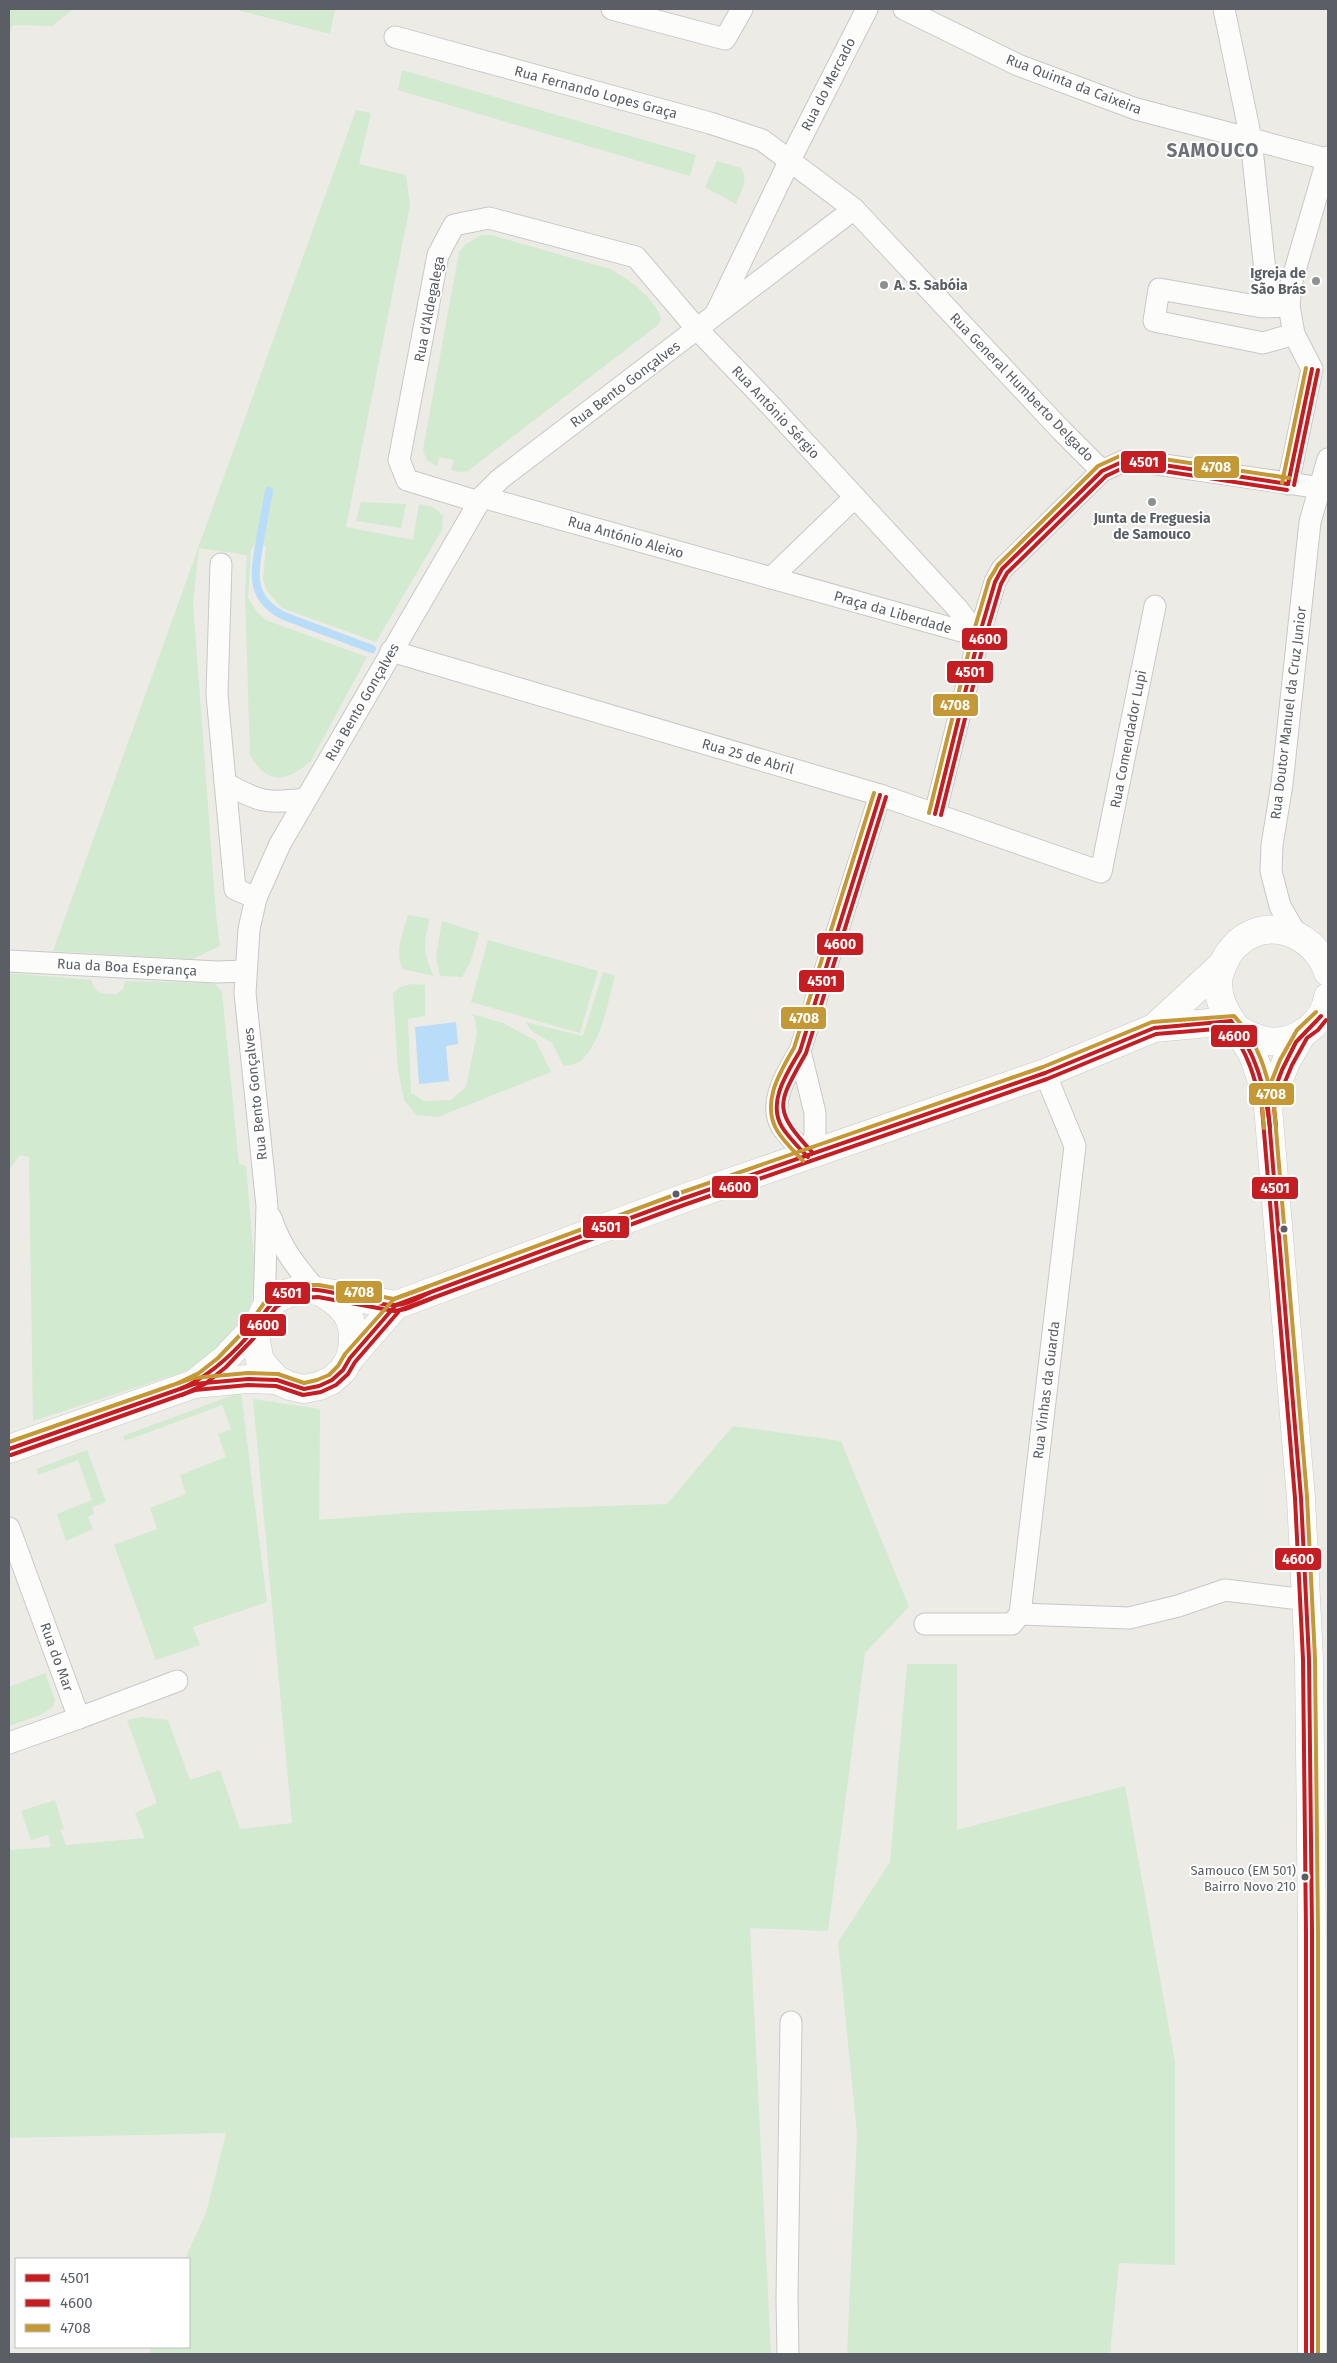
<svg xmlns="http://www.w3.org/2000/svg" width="1337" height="2363" viewBox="0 0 1337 2363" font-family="'Fira Sans',sans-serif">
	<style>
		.green { fill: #d2eacf }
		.water { fill: #b9dcf8 }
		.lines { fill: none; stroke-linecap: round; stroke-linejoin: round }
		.stream { stroke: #b9dcf8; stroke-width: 8 }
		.street-casing { stroke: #c8c8c7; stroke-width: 23 }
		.secondary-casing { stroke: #c8c9c8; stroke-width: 29 }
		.street { stroke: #fcfcfb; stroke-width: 21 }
		.secondary { stroke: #fcfcfb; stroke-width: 28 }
		.bus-1-casing { stroke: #fff; stroke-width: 8 }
		.bus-2-casing { stroke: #fff; stroke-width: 8 }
		.bus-3-casing { stroke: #fff; stroke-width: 8 }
		.bus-1 { stroke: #c61d23; stroke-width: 4 }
		.bus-2 { stroke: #c61d23; stroke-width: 4 }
		.bus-3 { stroke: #c49834; stroke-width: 4 }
		.poi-dot { fill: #8e9092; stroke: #fff; stroke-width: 2 }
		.bus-dot { fill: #5b5f65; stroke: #fff; stroke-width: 2 }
		.labels { text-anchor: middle; stroke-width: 4; stroke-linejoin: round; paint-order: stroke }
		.bus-label { font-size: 13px; fill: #5b5f65; stroke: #fff; text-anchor: end }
		.street-label { font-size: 14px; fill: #5b5f65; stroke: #fff }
		.poi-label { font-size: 14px; font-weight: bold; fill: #5b5f65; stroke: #fff; text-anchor: end }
		.district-label { font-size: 19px; font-weight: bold; letter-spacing: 1px; fill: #6c7177; stroke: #fff }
		.line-badge { stroke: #fff; stroke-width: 2 }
		.badge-label { font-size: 14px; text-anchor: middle; font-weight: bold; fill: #fff }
	</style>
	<rect width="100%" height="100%" fill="#ecebe6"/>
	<!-- green -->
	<g class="green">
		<path d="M 9,9 L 73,9 L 52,26 L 13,25 L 9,35 Z"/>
		<path d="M 234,9 L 335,9 L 330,34 Z"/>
		<path d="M 402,70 L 696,155 L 690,176 L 398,90 Z"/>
		<path d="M 356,110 L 371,113 L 359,164 L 406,175 L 410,205 L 346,527 L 413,540 L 419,504 L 433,507 L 443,516 L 442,530 L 376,642 L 282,608 L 267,591 L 263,580 L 266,546 L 256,542 L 251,550 L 248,598 L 257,612 L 266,620 L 367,657 L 311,761 C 286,782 268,786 250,755 L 245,593 L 247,555 L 199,548 L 193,602 L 216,915 L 220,946 L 192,959 L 53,951 Z"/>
		<path d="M 717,161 L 741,168 C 749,181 741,191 736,204 L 705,187 Z"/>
		<path d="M 481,235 L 491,235 L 610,269 C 629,279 655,298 661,319 L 658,325 L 468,471 L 459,472 L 451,470 L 454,460 L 439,457 L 437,467 L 427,460 L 423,450 L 459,252 L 466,244 Z"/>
		<path d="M 361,502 L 406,504 L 401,528 L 356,521 Z"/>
		<path d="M 408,915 L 430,919 C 423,941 423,955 434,976 L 403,969 C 394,953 403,932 408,915 Z"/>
		<path d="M 442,921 L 479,933 L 470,963 L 462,977 L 440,976 L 436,957 Z"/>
		<path d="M 488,940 L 598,971 L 580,1033 L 471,1002 Z"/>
		<path d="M 603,972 L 615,976 C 608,1001 601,1046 579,1062 C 575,1064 568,1065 564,1066 L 552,1043 L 533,1032 L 525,1022 L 583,1036 Z"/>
		<path d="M 9,973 L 91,980 C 95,994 102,994 116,994 L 123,989 L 125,981 L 214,983 L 222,992 L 239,1164 L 246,1166 L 255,1272 L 251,1309 L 235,1339 L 218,1357 L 186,1371 L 33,1421 L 29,1157 L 20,1155 L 9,1170 Z"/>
		<path d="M 411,984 L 425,985 L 425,1016 L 408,1019 L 411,1093 L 424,1101 L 451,1100 L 466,1087 L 477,1033 L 475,1019 L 472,1014 L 503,1023 L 536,1041 L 551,1072 L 438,1117 L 416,1115 L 404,1100 L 398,1070 L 393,994 L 400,987 Z"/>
		<path d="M 241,1392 L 267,1602 L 193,1627 L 200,1645 L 156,1660 L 114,1545 L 157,1529 L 150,1508 L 186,1494 L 180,1475 L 226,1457 L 218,1434 L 231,1429 L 222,1405 L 125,1441 L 123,1436 Z"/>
		<path d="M 253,1399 L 320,1409 L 319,1520 L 409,1513 L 667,1504 L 733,1426 L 841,1441 L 909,1607 L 865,1653 L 828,1931 L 750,1928 L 771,2354 L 150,2354 L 151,2347 L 189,2347 L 189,2259 L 185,2259 L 206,2213 L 226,2133 L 9,2138 L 9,1845 L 11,1850 L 51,1847 L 48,1835 L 31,1840 L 21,1811 L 55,1800 L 64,1829 L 60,1830 L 66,1845 L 145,1838 L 135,1813 L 157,1803 L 127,1720 L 142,1717 L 168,1720 L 190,1780 L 220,1770 L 240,1829 L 292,1823 Z"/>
		<path d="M 87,1450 L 106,1502 L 92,1507 L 94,1514 L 88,1517 L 93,1529 L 66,1541 L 57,1514 L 92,1500 L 78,1460 L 38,1475 L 36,1469 Z"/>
		<path d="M 907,1664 L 957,1664 L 957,1830 L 1125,1786 L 1175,2061 L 1175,2265 L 1119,2263 L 1110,2354 L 847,2354 L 857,2134 L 838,1942 L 890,1862 Z"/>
		<path d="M 45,1673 L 55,1700 L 53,1707 L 40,1715 L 9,1726 L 9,1687 Z"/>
	</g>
	<!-- water -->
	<path class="water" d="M 456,1022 L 458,1044 L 446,1046 L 449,1081 L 419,1084 L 415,1027 Z"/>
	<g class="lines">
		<!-- stream -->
		<path class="stream" d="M 269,491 C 266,507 263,524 260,540 C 254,574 249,598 284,616 L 372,649"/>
		<defs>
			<g id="street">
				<path d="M 612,9 L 725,39 L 742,9"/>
				<path d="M 904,9 L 1018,65 L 1136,109 L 1251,139 L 1224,9"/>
				<path d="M 395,37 L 710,123 L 762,140 L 854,209 L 1060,429 L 1102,471"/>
				<path d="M 1289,306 L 1262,307 L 1159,289 L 1154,321 L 1263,343 L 1294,334"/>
				<path d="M 1289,306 L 1267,290 L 1251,139 L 1326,159"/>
				<path d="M 717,311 L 790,160 L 867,9"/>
				<path d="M 1288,484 L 1312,369 L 1294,334 L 1289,306 L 1291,284 L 1328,157"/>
				<path d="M 482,497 L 979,636"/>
				<path d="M 479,502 L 407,480 L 399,460 L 438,255 L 454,225 L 489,218 L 636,257 L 697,329 L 772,407 L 957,608 L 979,636"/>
				<path d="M 221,564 L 217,695 L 235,889 L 256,898"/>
				<path d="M 771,578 L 855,497"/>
				<path d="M 391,651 L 880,795 L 1101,872 L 1155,606"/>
				<path d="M 225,783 C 259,802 267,804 305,799"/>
				<path d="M 935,814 L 979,636 L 995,582 L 1002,569 L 1102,471 L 1124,461 L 1137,461 L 1328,489"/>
				<path d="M 1296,934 L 1280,906 L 1271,871 L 1272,845 L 1282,784 L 1310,522 L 1328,459"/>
				<path d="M 9,961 L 217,972 L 246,971"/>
				<path d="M 800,1051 L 815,1113 L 815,1135 L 808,1157 C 799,1147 789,1137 782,1127 C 767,1103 788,1071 800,1051 L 880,795"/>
				<path d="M 271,1218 C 281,1248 297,1268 317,1291"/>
				<path d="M 264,1311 L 267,1206 L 245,993 L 249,929 L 256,898 L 280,844 L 482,497 L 500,479 L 854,209"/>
				<path d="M 9,1528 L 79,1718 L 9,1743"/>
				<path d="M 1020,1614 L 1129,1618 L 1178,1606 L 1225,1590 L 1307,1600"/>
				<path d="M 925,1624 L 1012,1624 L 1020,1614 L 1075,1146 L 1045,1073"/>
				<path d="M 79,1718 L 177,1681"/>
				<path d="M 788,2354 L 787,2299 L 791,2022"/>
			</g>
			<g id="secondary">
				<path d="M 1154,1028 L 1222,965"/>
				<path d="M 1239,1030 C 1248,1035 1257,1040 1268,1041 C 1295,1045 1324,1024 1328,997"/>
				<path d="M 1268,1107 L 1286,1062 L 1302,1034"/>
				<path d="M 324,1294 C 351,1310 358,1327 350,1358"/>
				<path d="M 396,1305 L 317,1291 L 302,1289 L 288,1293 L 275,1300 L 264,1311 L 258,1324 L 255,1337 L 260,1361 L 277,1380 L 290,1386 L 304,1389 L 319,1386 L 332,1380 L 343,1370 L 350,1358 L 396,1305 L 679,1200 L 1045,1073 L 1154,1028 L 1231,1021"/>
				<path d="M 194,1384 L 224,1360 L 258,1324"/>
				<path d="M 9,1449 L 194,1384 L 248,1379 L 277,1380"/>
				<path d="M 1312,2354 L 1312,1932 L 1309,1659 L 1301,1498 L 1268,1107 C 1264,1090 1260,1072 1253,1056 C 1241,1029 1217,1012 1218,981 C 1219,972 1223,964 1227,956 C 1255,912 1312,927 1328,972"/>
			</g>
		</defs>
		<!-- street casing -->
		<use href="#street" class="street-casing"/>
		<!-- secondary casing -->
		<use href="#secondary" class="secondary-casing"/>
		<!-- street -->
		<use href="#street" class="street"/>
		<!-- secondary -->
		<use href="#secondary" class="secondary"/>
		<defs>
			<g id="bus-1">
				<path d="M 1288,484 L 1312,369"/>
				<path d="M 935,814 L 979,636 L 995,582 L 1002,569 L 1102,471 L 1124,461 L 1137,461 L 1288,484"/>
				<path d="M 1231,1021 C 1256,1052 1265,1088 1270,1127"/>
				<path d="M 808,1157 C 799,1148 789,1138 782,1127 C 767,1102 787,1073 800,1051 L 880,795"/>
				<path d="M 180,1389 C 208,1377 229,1358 249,1335 C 260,1321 269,1300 287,1293 C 321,1281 359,1304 393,1305 C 405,1306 418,1298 429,1293"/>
				<path d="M 9,1449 L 194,1384 L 248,1379 L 277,1380 L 304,1389 L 319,1386 L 332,1380 L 343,1370 L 350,1358 L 396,1305 L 679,1200 L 1045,1073 L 1154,1028 L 1231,1021"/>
				<path d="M 1312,2354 L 1312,1932 L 1309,1659 L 1301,1498 L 1268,1107 L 1282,1070 L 1296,1042 L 1321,1016"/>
			</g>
			<g id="bus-2">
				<path d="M 1294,485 L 1318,370"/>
				<path d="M 941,815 L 985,638 L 1001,584 L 1007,573 L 1106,476 L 1125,467 L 1137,467 L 1287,490"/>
				<path d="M 1276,1126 L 1274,1108 L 1292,1065 L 1307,1038 L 1318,1030 L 1326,1020"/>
				<path d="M 813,1153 C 771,1108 778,1104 806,1053 L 886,797"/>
				<path d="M 182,1395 L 205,1384 L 226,1367 L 253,1339 L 276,1307 L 289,1299 L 318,1297 L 394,1311 L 406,1309 L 431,1299"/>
				<path d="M 11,1455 L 195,1390 L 248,1385 L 276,1386 L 303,1395 L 321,1392 L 336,1385 L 348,1374 L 355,1362 L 400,1310 L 681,1206 L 1047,1079 L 1156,1034 L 1228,1028 C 1248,1051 1255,1079 1262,1108 L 1295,1498 L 1303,1659 L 1306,1932 L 1306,2354"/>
			</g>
			<g id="bus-3">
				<path d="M 1282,483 L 1306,368"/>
				<path d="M 929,813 L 973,634 L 989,580 L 998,565 L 1098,466 L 1122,455 L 1137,455 L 1289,478"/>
				<path d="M 1264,1128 L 1262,1105 L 1280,1060 L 1297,1030 L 1316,1012"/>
				<path d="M 803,1161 C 795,1152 785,1143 778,1132 C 760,1104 780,1072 794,1048 L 874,793"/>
				<path d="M 178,1383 L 199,1373 L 218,1358 L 244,1331 L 267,1299 L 285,1287 L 295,1285 L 319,1285 L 394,1299 L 427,1287"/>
				<path d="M 9,1442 L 193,1378 L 248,1373 L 278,1374 L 304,1383 L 317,1380 L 329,1375 L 338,1366 L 345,1354 L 394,1299 L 677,1194 L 1043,1067 L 1152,1022 L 1234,1016 C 1258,1040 1267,1074 1274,1106 L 1307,1497 L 1315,1659 L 1318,1932 L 1318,2354"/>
			</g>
		</defs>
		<!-- bus-1 casing -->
		<use href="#bus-1" class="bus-1-casing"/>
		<!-- bus-2 casing -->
		<use href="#bus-2" class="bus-2-casing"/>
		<!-- bus-3 casing -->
		<use href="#bus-3" class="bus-3-casing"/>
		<!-- bus-1 -->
		<use href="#bus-1" class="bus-1"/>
		<!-- bus-2 -->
		<use href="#bus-2" class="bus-2"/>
		<!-- bus-3 -->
		<use href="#bus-3" class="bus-3"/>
	</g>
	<!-- markers -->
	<g class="poi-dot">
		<circle cx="1316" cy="281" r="5"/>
		<circle cx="884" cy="285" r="5"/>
		<circle cx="1152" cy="502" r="5"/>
	</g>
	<g class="bus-dot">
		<circle cx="676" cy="1194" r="4.5"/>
		<circle cx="1284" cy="1229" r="4.5"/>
		<circle cx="1305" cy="1877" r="4.5"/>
	</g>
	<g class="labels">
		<!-- bus labels -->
		<g class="bus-label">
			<text x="1296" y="1875">Samouco (EM 501)<tspan x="1296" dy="16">Bairro Novo 210</tspan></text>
		</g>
		<!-- street labels -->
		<g class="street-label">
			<text transform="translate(828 84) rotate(-63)" y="5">Rua do Mercado</text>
			<text transform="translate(1074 84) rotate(21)" y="5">Rua Quinta da Caixeira</text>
			<text transform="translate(596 92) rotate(15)" y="5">Rua Fernando Lopes Graça</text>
			<text transform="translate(429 309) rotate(-79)" y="5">Rua d'Aldegalega</text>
			<text transform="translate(625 384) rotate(-37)" y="5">Rua Bento Gonçalves</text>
			<text transform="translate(1022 387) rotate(46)" y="5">Rua General Humberto Delgado</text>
			<text transform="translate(776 412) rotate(47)" y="5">Rua António Sérgio</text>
			<text transform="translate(626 537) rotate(16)" y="5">Rua António Aleixo</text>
			<text transform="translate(893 612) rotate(16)" y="5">Praça da Liberdade</text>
			<text transform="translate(362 702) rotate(-60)" y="5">Rua Bento Gonçalves</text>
			<text transform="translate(1288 713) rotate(-83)" y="5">Rua Doutor Manuel da Cruz Junior</text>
			<text transform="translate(1128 739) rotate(-79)" y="5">Rua Comendador Lupi</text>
			<text transform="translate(748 756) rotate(16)" y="5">Rua 25 de Abril</text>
			<text transform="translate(127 967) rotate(3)" y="5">Rua da Boa Esperança</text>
			<text transform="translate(255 1094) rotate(-96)" y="5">Rua Bento Gonçalves</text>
			<text transform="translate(1046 1390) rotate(-83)" y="5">Rua Vinhas da Guarda</text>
			<text transform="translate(57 1657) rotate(70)" y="5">Rua do Mar</text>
		</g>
		<!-- poi labels -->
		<g class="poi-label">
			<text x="1306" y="278">Igreja de<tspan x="1306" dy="16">São Brás</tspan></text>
			<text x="894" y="290" text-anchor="start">A. S. Sabóia</text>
			<text x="1152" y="523" text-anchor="middle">Junta de Freguesia<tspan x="1152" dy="16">de Samouco</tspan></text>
		</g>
		<!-- district labels -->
		<g class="district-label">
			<text x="1213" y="157">SAMOUCO</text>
		</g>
	</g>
	<g class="line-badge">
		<rect x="1120" y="450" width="47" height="24" rx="5" fill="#c61d23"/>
		<rect x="1193" y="455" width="47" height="24" rx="5" fill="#c49834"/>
		<rect x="961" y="627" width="47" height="24" rx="5" fill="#c61d23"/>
		<rect x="946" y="660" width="48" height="24" rx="5" fill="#c61d23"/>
		<rect x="932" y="693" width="47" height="24" rx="5" fill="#c49834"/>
		<rect x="816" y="932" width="48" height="24" rx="5" fill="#c61d23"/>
		<rect x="798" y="969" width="47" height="24" rx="5" fill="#c61d23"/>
		<rect x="780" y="1006" width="47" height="24" rx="5" fill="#c49834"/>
		<rect x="1210" y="1024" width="48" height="24" rx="5" fill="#c61d23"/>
		<rect x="1248" y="1082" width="47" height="24" rx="5" fill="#c49834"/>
		<rect x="711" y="1175" width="48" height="24" rx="5" fill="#c61d23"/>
		<rect x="1251" y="1176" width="48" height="24" rx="5" fill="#c61d23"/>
		<rect x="582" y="1215" width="48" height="24" rx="5" fill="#c61d23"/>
		<rect x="335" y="1280" width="48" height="24" rx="5" fill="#c49834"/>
		<rect x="264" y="1281" width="47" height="24" rx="5" fill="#c61d23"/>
		<rect x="239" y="1313" width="48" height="24" rx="5" fill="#c61d23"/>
		<rect x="1274" y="1547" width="48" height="24" rx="5" fill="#c61d23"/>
	</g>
	<g class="badge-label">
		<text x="1144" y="467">4501</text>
		<text x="1216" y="472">4708</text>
		<text x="985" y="644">4600</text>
		<text x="970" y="677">4501</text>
		<text x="955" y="710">4708</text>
		<text x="840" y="949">4600</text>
		<text x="822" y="986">4501</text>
		<text x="804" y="1023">4708</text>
		<text x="1234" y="1041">4600</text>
		<text x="1271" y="1099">4708</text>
		<text x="735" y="1192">4600</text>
		<text x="1275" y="1193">4501</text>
		<text x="606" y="1232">4501</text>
		<text x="359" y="1297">4708</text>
		<text x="287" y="1298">4501</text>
		<text x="263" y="1330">4600</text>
		<text x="1298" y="1564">4600</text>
	</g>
	<!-- border -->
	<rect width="1337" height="2363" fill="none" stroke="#5b5f65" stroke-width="20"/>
	<!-- legend -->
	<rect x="15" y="2258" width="175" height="90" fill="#ffffff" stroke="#bdbfc1"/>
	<rect x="25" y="2274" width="25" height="8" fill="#c61d23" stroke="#bdbfc1"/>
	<text x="60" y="2283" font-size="15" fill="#5b5f65">4501</text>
	<rect x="25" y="2299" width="25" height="8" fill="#c61d23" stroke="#bdbfc1"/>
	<text x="60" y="2308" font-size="15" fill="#5b5f65">4600</text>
	<rect x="25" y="2324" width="25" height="8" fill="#c49834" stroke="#bdbfc1"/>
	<text x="60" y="2333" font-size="15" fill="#5b5f65">4708</text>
</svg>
